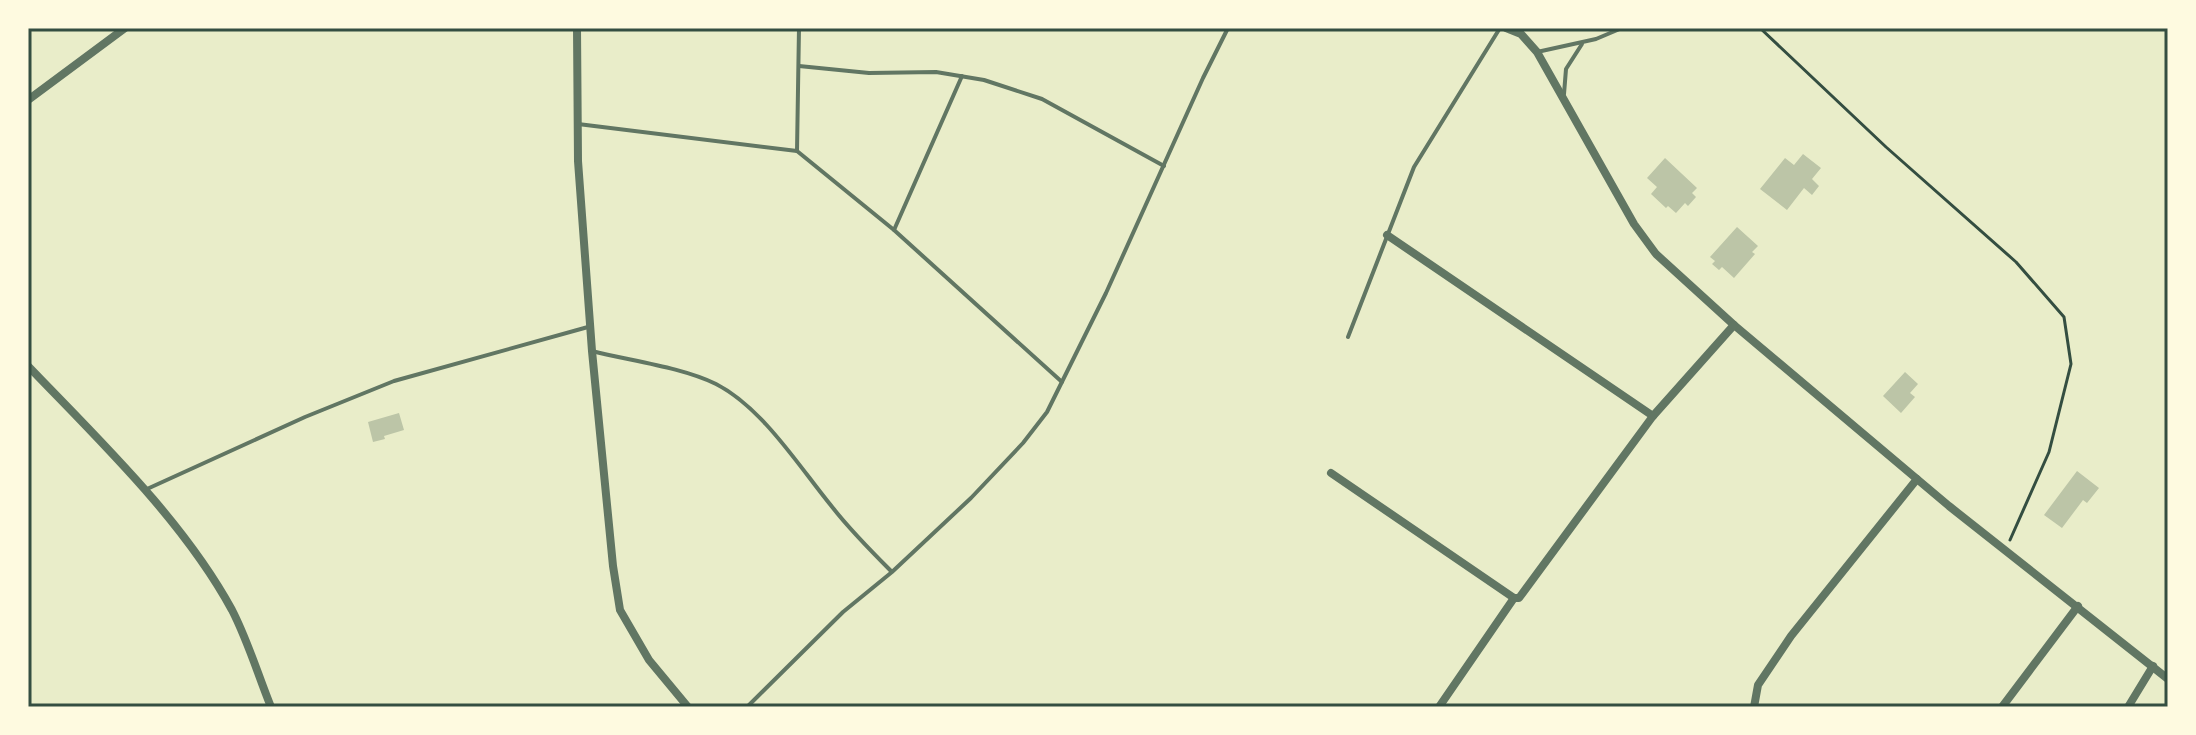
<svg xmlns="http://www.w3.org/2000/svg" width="2196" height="735" viewBox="0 0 2196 735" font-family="'PT Sans',sans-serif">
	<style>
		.building { fill: #bcc5a7 }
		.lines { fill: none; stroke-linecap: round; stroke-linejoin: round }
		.path { stroke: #344e41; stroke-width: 3 }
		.service { stroke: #617663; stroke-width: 4 }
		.minor { stroke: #617663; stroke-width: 8 }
		.neatline { fill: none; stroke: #344e41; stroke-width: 3 }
	</style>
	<rect width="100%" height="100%" fill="#e9edc9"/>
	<!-- building -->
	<g class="building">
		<path d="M 1803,154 L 1821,168 L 1812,179 L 1819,186 L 1812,195 L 1804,188 L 1787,210 L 1760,189 L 1785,158 L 1794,165 Z"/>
		<path d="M 1665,158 L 1697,188 L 1692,193 L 1696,197 L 1688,206 L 1685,203 L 1676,213 L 1668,206 L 1666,208 L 1651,194 L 1657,187 L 1647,178 Z"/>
		<path d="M 1737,227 L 1758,246 L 1752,252 L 1755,254 L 1734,278 L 1722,267 L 1719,270 L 1712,264 L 1715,261 L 1710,257 Z"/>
		<path d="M 1905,372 L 1918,384 L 1910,393 L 1915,397 L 1901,413 L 1883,396 Z"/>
		<path d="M 399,413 L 404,430 L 384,436 L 385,439 L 373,442 L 368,422 Z"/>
		<path d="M 2077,471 L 2099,488 L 2087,503 L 2083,500 L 2062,528 L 2044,515 Z"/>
	</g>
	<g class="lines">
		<!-- path -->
		<path class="path" d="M 1760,28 L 1886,147 L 2016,262 L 2064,317 L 2071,364 L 2049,452 L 2010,540"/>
		<!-- service -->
		<g class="service">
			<path d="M 1537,52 L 1596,39 L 1622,28"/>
			<path d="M 799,66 L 869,73 L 936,72 L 984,80 L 1042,99 L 1164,166"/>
			<path d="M 1564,94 L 1566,69 L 1582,44"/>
			<path d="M 578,124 L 797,151 L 894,230 L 1062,382"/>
			<path d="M 797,151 L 799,28"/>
			<path d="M 894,230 L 962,76"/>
			<path d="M 1348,337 L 1414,167 L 1500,28"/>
			<path d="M 592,351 C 631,361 681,367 716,384 C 763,408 800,468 833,508 C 851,531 871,551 891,571"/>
			<path d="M 147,489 L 305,417 L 394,381 L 588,327"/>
			<path d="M 747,707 L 843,612 L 892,572 L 971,498 L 1023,443 L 1047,412 L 1106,293 L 1203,78 L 1228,28"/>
		</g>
		<!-- minor -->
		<g class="minor">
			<path d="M 577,28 L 578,161 L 592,351 L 613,566 L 620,610 L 649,660 L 688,707"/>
			<path d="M 1506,28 L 1521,34 L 1537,52 L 1634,224 L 1656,254 L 1734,325 L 1949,506 L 2168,679"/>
			<path d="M 28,100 L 125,28"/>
			<path d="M 1387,235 L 1653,416"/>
			<path d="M 28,366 C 99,440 183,520 232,610 C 248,641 258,675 271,707"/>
			<path d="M 1331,473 L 1514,598 L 1519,598 L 1653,416 L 1734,325"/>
			<path d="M 1439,707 L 1514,598"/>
			<path d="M 1754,707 L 1758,685 L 1791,636 L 1917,479"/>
			<path d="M 2002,707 L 2078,606"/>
			<path d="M 2128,707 L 2153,666"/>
		</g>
	</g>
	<!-- border -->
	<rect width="2196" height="735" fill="none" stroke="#fefae0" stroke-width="60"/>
	<rect x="30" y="30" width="2136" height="675" class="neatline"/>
</svg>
